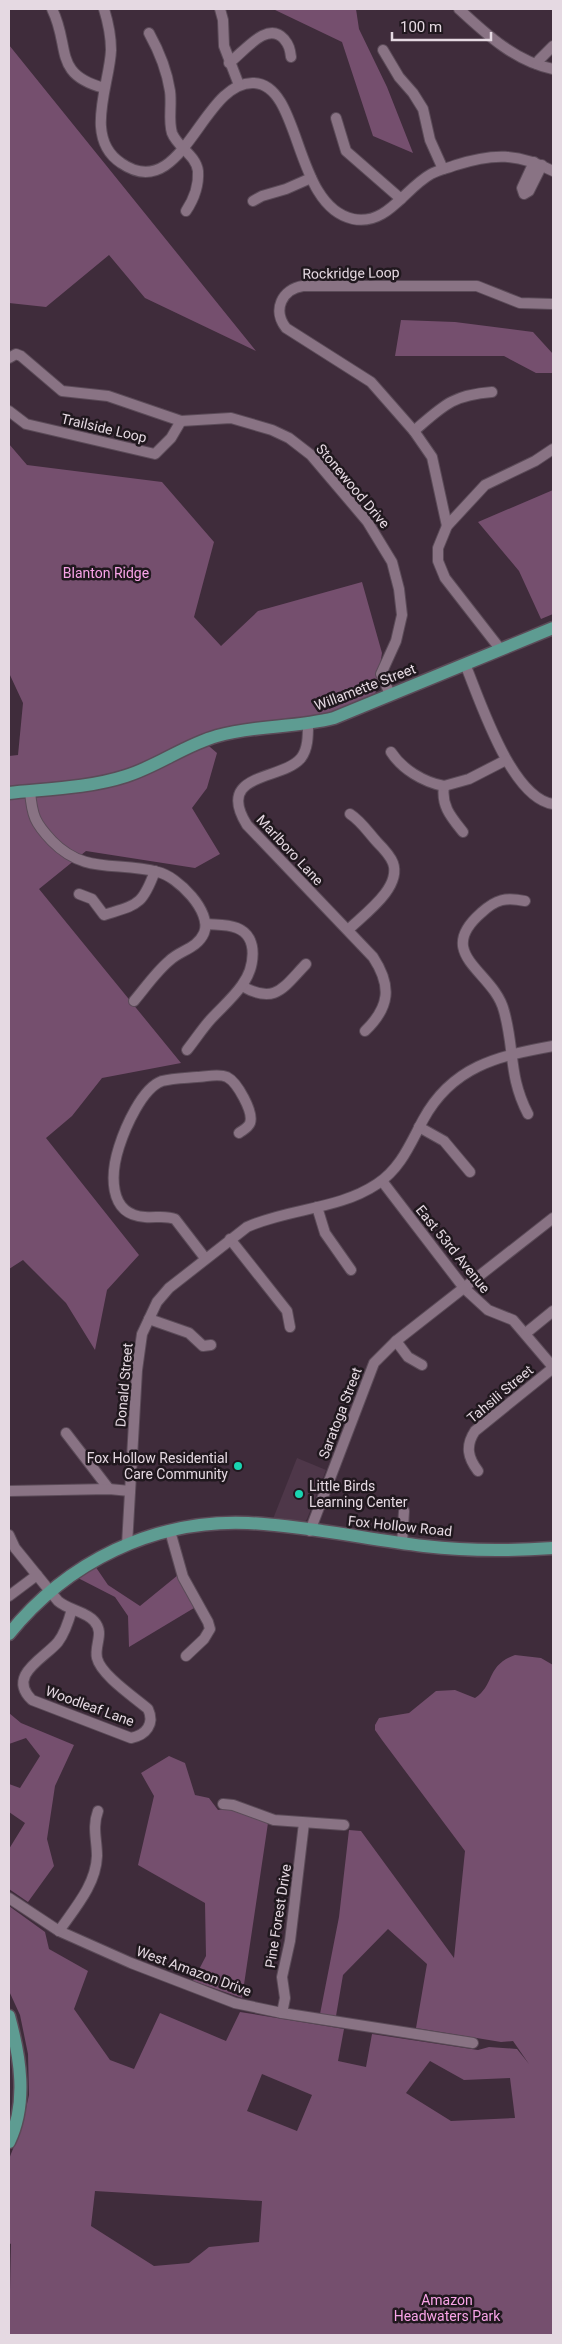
<svg xmlns="http://www.w3.org/2000/svg" width="562" height="2344" viewBox="0 0 562 2344" font-family="Roboto,sans-serif">
	<style>
		.built { fill: #4e3749 }
		.green { fill: #754f6e; fill-rule: evenodd }
		.lines { fill: none; stroke-linecap: round; stroke-linejoin: round }
		.minor-casing { stroke: #5b4b58; stroke-width: 12 }
		.major-casing { stroke: #5b4b58; stroke-width: 15 }
		.minor { stroke: #897384; stroke-width: 10 }
		.major { stroke: #5e9c92; stroke-width: 12 }
		.poi-dot { fill: #19d5b2; stroke: #20181e; stroke-width: 2 }
		.labels { text-anchor: middle; stroke-width: 5; stroke-linejoin: round; paint-order: stroke }
		.street-label { font-size: 14px; fill: #e5d9e2; stroke: #20181e }
		.park-label { font-size: 14px; fill: #f9a4e8; stroke: #20181e }
		.poi-label { font-size: 14px; fill: #e5d9e2; stroke: #20181e; text-anchor: end }
	</style>
	<rect width="100%" height="100%" fill="#3f2c3b"/>
	<!-- built -->
	<path class="built" d="M 297,1458 L 326,1470 L 307,1519 L 304,1523 L 273,1519 Z"/>
	<!-- green -->
	<g class="green">
		<path d="M 273,9 L 356,9 L 359,29 L 387,87 L 413,153 L 373,136 L 342,42 Z"/>
		<path d="M 9,45 L 256,351 L 145,298 L 109,255 L 46,307 L 9,303 Z"/>
		<path d="M 401,320 L 455,322 L 533,332 L 553,354 L 553,373 L 536,373 L 504,356 L 395,356 Z"/>
		<path d="M 9,444 L 27,465 L 162,482 L 214,542 L 194,617 L 221,646 L 258,611 L 362,582 L 382,653 L 375,696 L 331,714 L 304,719 L 260,722 L 216,730 L 155,759 L 102,777 L 9,788 L 9,756 L 18,755 L 23,703 L 9,673 Z"/>
		<path d="M 553,490 L 553,614 L 541,619 L 519,571 L 478,522 Z"/>
		<path d="M 203,741 L 217,753 L 207,788 L 192,808 L 220,854 L 195,868 L 86,851 L 39,889 L 181,1063 L 102,1078 L 72,1116 L 46,1138 L 139,1255 L 107,1290 L 95,1350 L 66,1303 L 23,1260 L 9,1269 L 9,792 L 101,783 Z"/>
		<path d="M 95,1566 L 108,1585 L 140,1606 L 178,1575 L 194,1608 L 129,1647 L 128,1616 L 115,1597 L 78,1578 Z"/>
		<path d="M 515,1655 L 541,1658 L 553,1665 L 553,2335 L 9,2335 L 11,2244 L 9,2243 L 9,2159 L 22,2126 L 29,2095 L 28,2054 L 20,2015 L 9,1991 L 9,1906 L 45,1932 L 49,1949 L 88,1971 L 74,2009 L 110,2060 L 134,2069 L 160,2013 L 226,2041 L 240,2012 L 344,2029 L 338,2061 L 366,2067 L 372,2034 L 478,2050 L 489,2047 L 517,2049 L 529,2064 L 513,2041 L 501,2042 L 416,2028 L 427,1964 L 388,1929 L 343,1975 L 336,2016 L 320,2014 L 339,1917 L 349,1830 L 361,1831 L 454,1958 L 465,1851 L 382,1740 L 375,1730 L 375,1725 L 379,1718 L 409,1713 L 436,1691 L 455,1690 L 475,1698 C 495,1685 486,1665 515,1655 ZM 430,2061 L 464,2080 L 510,2078 L 515,2118 L 451,2121 L 406,2093 ZM 262,2074 L 312,2095 L 297,2131 L 247,2111 ZM 95,2191 L 262,2201 L 259,2242 L 209,2247 L 189,2263 L 154,2266 L 91,2226 Z"/>
		<path d="M 9,1713 L 21,1723 L 74,1745 L 55,1786 L 47,1839 L 54,1866 L 28,1902 L 9,1889 L 9,1849 L 25,1823 L 9,1812 L 9,1784 L 20,1788 L 40,1756 L 26,1738 L 9,1744 Z"/>
		<path d="M 169,1756 L 185,1763 L 195,1795 L 209,1798 L 218,1810 L 231,1808 L 268,1823 L 242,1998 L 193,1981 L 206,1956 L 205,1903 L 138,1865 L 154,1796 L 141,1773 Z"/>
	</g>
	<g class="lines">
		<defs>
			<g id="minor">
				<path d="M 52,9 C 71,47 52,74 104,88"/>
				<path d="M 104,9 C 108,22 111,35 111,50 C 110,84 83,138 121,163 C 183,206 202,80 254,83 C 302,85 293,206 353,219 C 387,226 404,189 431,174 C 438,170 448,168 456,165 C 493,153 518,153 553,171"/>
				<path d="M 220,9 L 223,20 L 224,46 L 239,85"/>
				<path d="M 459,9 C 486,34 516,62 553,69"/>
				<path d="M 149,33 C 159,51 167,71 170,91 C 172,105 168,120 172,133 C 178,148 196,155 198,171 C 199,186 194,199 186,211"/>
				<path d="M 383,50 L 399,77 L 413,93 L 423,109 L 430,140 L 443,169"/>
				<path d="M 229,63 C 244,52 267,20 284,39 C 289,45 290,49 291,57"/>
				<path d="M 537,64 L 539,60 L 553,46"/>
				<path d="M 336,118 L 346,151 L 401,199"/>
				<path d="M 534,162 L 522,188 L 524,194 L 529,191 L 542,165"/>
				<path d="M 253,201 L 262,196 L 286,189 L 311,178"/>
				<path d="M 9,358 L 16,354 L 21,356 L 62,391 L 108,396 L 181,421 L 231,418 L 272,430 L 289,438 L 311,455 L 367,521 L 392,562 L 399,589 L 402,615 L 396,641 L 381,674 L 390,694"/>
				<path d="M 9,411 L 26,424 L 155,454 L 171,438 L 181,421"/>
				<path d="M 414,431 C 443,406 452,395 492,392"/>
				<path d="M 447,526 L 432,457 L 414,431 L 371,382 L 286,328 C 272,310 282,289 303,286 L 477,286 L 520,303 L 553,304"/>
				<path d="M 501,650 L 445,578 L 438,561 L 438,548 L 447,526 L 485,485 L 535,461 L 553,449"/>
				<path d="M 465,664 C 480,700 511,798 553,804"/>
				<path d="M 308,724 C 308,736 308,749 301,758 C 282,781 214,772 247,825 L 373,957 C 392,986 390,1007 365,1031"/>
				<path d="M 391,752 C 402,769 423,782 444,786 C 441,806 451,817 463,832"/>
				<path d="M 444,786 L 469,779 L 506,760"/>
				<path d="M 30,791 C 32,816 35,823 52,841 C 85,875 117,861 158,872 C 177,876 213,912 204,933 C 197,949 180,950 169,961 C 156,972 145,988 134,1001"/>
				<path d="M 79,894 L 92,899 L 104,915 C 138,904 142,906 155,871"/>
				<path d="M 525,901 C 506,897 496,899 481,913 C 433,955 494,971 504,1011 C 515,1050 508,1075 528,1114"/>
				<path d="M 348,930 C 363,915 402,888 393,863 C 390,855 383,848 377,842 C 368,832 361,821 350,814"/>
				<path d="M 242,986 C 275,1005 283,988 306,964"/>
				<path d="M 187,1050 C 195,1040 202,1029 211,1019 C 221,1008 233,998 242,985 C 254,969 260,937 237,928 C 227,924 216,925 206,924"/>
				<path d="M 419,1127 L 444,1141 L 470,1172"/>
				<path d="M 382,1181 L 464,1288 L 488,1310 L 513,1320 L 553,1367"/>
				<path d="M 317,1207 L 325,1233 L 351,1270"/>
				<path d="M 230,1239 L 287,1311 L 290,1327"/>
				<path d="M 205,1258 L 175,1219 C 166,1215 155,1218 145,1217 C 107,1215 111,1172 119,1147 C 125,1128 142,1088 162,1081 C 173,1078 186,1078 197,1077 C 206,1077 218,1073 227,1077 C 237,1082 254,1112 250,1123 C 248,1128 243,1130 239,1133"/>
				<path d="M 149,1319 L 189,1333 L 203,1346 L 211,1345"/>
				<path d="M 526,1333 L 553,1311"/>
				<path d="M 396,1341 L 408,1357 L 422,1365"/>
				<path d="M 66,1433 L 109,1489"/>
				<path d="M 478,1471 C 468,1458 465,1446 475,1431 L 553,1368"/>
				<path d="M 9,1491 L 109,1489 L 130,1491"/>
				<path d="M 170,1531 L 183,1577 L 208,1622 L 210,1629 L 204,1639 L 186,1656"/>
				<path d="M 310,1531 L 374,1363 L 396,1341 L 553,1218"/>
				<path d="M 9,1535 L 15,1548 L 58,1601 C 68,1610 85,1611 94,1621 C 105,1633 94,1645 97,1658 C 101,1675 134,1697 148,1709 C 155,1724 146,1735 131,1738 L 32,1700 C 6,1675 45,1658 58,1642 C 65,1633 69,1620 72,1609"/>
				<path d="M 402,1543 L 404,1511"/>
				<path d="M 127,1545 L 137,1370 L 142,1334 L 157,1302 L 169,1288 L 247,1227 C 289,1208 338,1210 377,1184 C 401,1168 410,1144 423,1120 C 452,1066 498,1056 553,1046"/>
				<path d="M 9,1596 L 37,1575"/>
				<path d="M 223,1804 L 233,1805 L 274,1820 L 344,1825"/>
				<path d="M 9,1898 L 59,1931 L 131,1963 L 235,2003 L 282,2013 L 473,2043"/>
				<path d="M 59,1931 C 74,1909 96,1885 97,1856 C 97,1840 92,1827 98,1811"/>
				<path d="M 282,2013 L 285,1998 L 282,1977 L 290,1941 L 304,1823"/>
			</g>
			<g id="major">
				<path d="M 9,793 C 47,789 89,788 126,776 C 158,766 185,745 217,736 C 256,725 295,728 334,718 L 553,628"/>
				<path d="M 9,1634 C 67,1562 154,1519 248,1523 C 307,1526 366,1539 424,1546 C 466,1551 511,1551 553,1548"/>
				<path d="M 9,2016 C 20,2056 28,2103 9,2142"/>
			</g>
		</defs>
		<!-- minor casing -->
		<use href="#minor" class="minor-casing"/>
		<!-- major casing -->
		<use href="#major" class="major-casing"/>
		<!-- minor -->
		<use href="#minor" class="minor"/>
		<!-- major -->
		<use href="#major" class="major"/>
	</g>
	<!-- markers -->
	<g class="poi-dot">
		<circle cx="238" cy="1466" r="5"/>
		<circle cx="299" cy="1494" r="5"/>
	</g>
	<g class="labels">
		<!-- street labels -->
		<g class="street-label">
			<text transform="translate(351 273) rotate(-1)" y="5">Rockridge Loop</text>
			<text transform="translate(104 428) rotate(13)" y="5">Trailside Loop</text>
			<text transform="translate(353 486) rotate(50)" y="5">Stonewood Drive</text>
			<text transform="translate(365 687) rotate(-21)" y="5">Willamette Street</text>
			<text transform="translate(290 850) rotate(47)" y="5">Marlboro Lane</text>
			<text transform="translate(453 1249) rotate(51)" y="5">East 53rd Avenue</text>
			<text transform="translate(124 1385) rotate(-85)" y="5">Donald Street</text>
			<text transform="translate(500 1394) rotate(-40)" y="5">Tahsili Street</text>
			<text transform="translate(340 1413) rotate(-69)" y="5">Saratoga Street</text>
			<text transform="translate(400 1526) rotate(6)" y="5">Fox Hollow Road</text>
			<text transform="translate(90 1706) rotate(20)" y="5">Woodleaf Lane</text>
			<text transform="translate(278 1916) rotate(-81)" y="5">Pine Forest Drive</text>
			<text transform="translate(194 1971) rotate(20)" y="5">West Amazon Drive</text>
		</g>
		<!-- park labels -->
		<g class="park-label">
			<text x="106" y="578">Blanton Ridge</text>
			<text x="447" y="2305">Amazon<tspan x="447" dy="16">Headwaters Park</tspan></text>
		</g>
		<!-- poi labels -->
		<g class="poi-label">
			<text x="228" y="1463">Fox Hollow Residential<tspan x="228" dy="16">Care Community</tspan></text>
			<text x="309" y="1491" text-anchor="start">Little Birds<tspan x="309" dy="16">Learning Center</tspan></text>
		</g>
	</g>
	<!-- border -->
	<rect width="562" height="2344" fill="none" stroke="#e5d9e2" stroke-width="20"/>
	<!-- scale -->
	<path d="M392 32v8h99v-8" fill="none" stroke="#e5d9e2" stroke-width="2.5"/>
	<text x="400" y="32" font-size="15" fill="#e5d9e2" stroke="#20181e" stroke-width="4" paint-order="stroke">100 m</text>
</svg>
